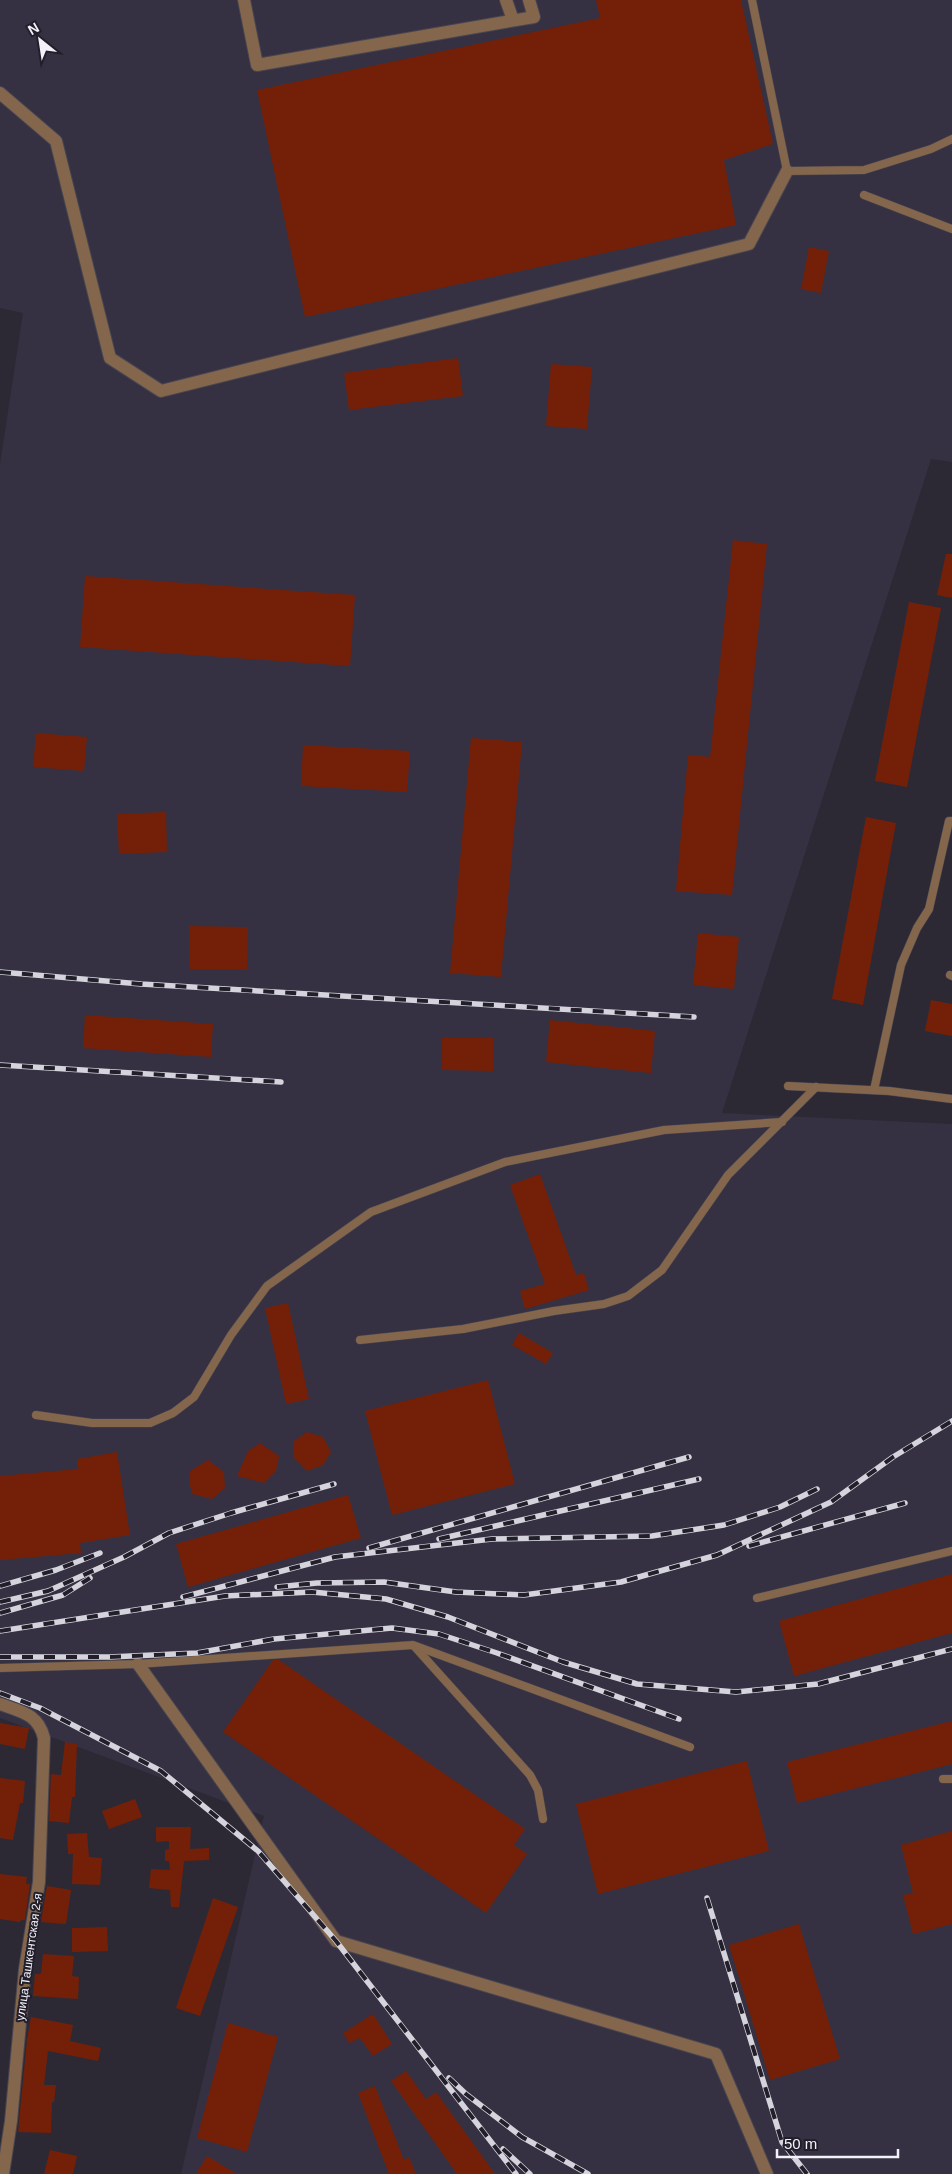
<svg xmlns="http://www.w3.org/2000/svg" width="952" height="2174" viewBox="0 0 952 2174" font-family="Arial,sans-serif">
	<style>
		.built { fill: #353142 }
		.building { fill: #742008 }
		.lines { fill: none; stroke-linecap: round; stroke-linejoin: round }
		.service-casing { stroke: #484551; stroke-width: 9 }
		.minor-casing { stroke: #484551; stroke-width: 14 }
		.service { stroke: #83664b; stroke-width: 8 }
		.minor { stroke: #83664b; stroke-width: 12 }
		.rail-casing { stroke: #d5d4dd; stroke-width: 5.5 }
		.rail { stroke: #221f2b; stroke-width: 4; stroke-dasharray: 11; stroke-linecap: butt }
		.labels { text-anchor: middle; stroke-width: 4; stroke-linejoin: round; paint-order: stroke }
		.street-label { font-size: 12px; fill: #f3f2fa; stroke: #221f2b }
	</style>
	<rect width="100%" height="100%" fill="#2c2935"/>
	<!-- built -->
	<path class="built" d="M 0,0 L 952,0 L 952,462 L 931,459 L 722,1113 L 952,1124 L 952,2174 L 181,2174 L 264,1816 L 0,1718 L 0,464 L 23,313 L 0,308 Z"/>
	<!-- building -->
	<g class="building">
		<path d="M 596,0 L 741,0 L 773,144 L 724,160 L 736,225 L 305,317 L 257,90 L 600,18 Z"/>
		<path d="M 809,247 L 829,251 L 821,293 L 801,289 Z"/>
		<path d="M 458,358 L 463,396 L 349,410 L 344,373 Z"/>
		<path d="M 551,364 L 592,367 L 587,429 L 546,426 Z"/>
		<path d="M 733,540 L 767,544 L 732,895 L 676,891 L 688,755 L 710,757 Z"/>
		<path d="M 946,554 L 952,554 L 952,598 L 937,595 Z"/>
		<path d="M 85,576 L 355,595 L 350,666 L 80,647 Z"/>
		<path d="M 909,602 L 941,608 L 907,787 L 875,781 Z"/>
		<path d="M 36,733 L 87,737 L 84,771 L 33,767 Z"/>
		<path d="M 471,738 L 522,742 L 501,977 L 450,973 Z"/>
		<path d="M 303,745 L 410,751 L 407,792 L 301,786 Z"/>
		<path d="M 166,812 L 167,852 L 119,854 L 117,814 Z"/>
		<path d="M 866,817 L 896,823 L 863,1005 L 832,999 Z"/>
		<path d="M 189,926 L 248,927 L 247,969 L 189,969 Z"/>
		<path d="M 698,933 L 739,937 L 734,989 L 693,985 Z"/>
		<path d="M 931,1000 L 952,1004 L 952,1036 L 925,1031 Z"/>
		<path d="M 85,1015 L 213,1024 L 211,1057 L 83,1048 Z"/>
		<path d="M 550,1020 L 655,1031 L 651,1073 L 546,1062 Z"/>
		<path d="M 442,1038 L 493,1038 L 493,1071 L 442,1070 Z"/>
		<path d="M 540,1174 L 576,1275 L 584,1273 L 589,1290 L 525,1309 L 520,1291 L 545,1284 L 510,1185 Z"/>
		<path d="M 288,1303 L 309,1399 L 286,1404 L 265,1308 Z"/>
		<path d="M 519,1333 L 553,1353 L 546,1364 L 512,1345 Z"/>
		<path d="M 488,1380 L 515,1484 L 392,1515 L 365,1411 Z"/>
		<path d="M 307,1432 L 323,1437 L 331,1452 L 323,1465 L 307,1471 L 294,1458 L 294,1441 Z"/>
		<path d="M 260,1443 L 279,1456 L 276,1471 L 264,1483 L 237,1476 L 248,1451 Z"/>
		<path d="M 117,1452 L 130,1535 L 80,1543 L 81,1553 L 0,1560 L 0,1476 L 78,1469 L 77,1459 Z"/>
		<path d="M 208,1460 L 224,1472 L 225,1488 L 212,1499 L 192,1494 L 189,1481 L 190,1471 Z"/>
		<path d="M 348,1495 L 361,1538 L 188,1587 L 176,1544 Z"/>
		<path d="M 952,1574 L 952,1633 L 794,1676 L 779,1621 Z"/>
		<path d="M 273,1660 L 279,1660 L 525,1829 L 514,1845 L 527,1854 L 486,1913 L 223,1732 Z"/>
		<path d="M 952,1721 L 952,1764 L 797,1803 L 787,1762 Z"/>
		<path d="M 0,1723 L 29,1728 L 25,1749 L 0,1744 Z"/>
		<path d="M 65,1742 L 77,1744 L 75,1797 L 72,1797 L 69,1823 L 49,1821 L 51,1774 L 61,1775 Z"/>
		<path d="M 747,1761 L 769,1851 L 598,1894 L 576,1804 Z"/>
		<path d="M 0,1778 L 25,1781 L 23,1803 L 20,1803 L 13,1840 L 0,1838 Z"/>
		<path d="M 135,1799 L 142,1817 L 109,1829 L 102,1811 Z"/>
		<path d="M 156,1827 L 191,1827 L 190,1849 L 209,1848 L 209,1860 L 184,1861 L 179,1907 L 171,1907 L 170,1890 L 149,1888 L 151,1869 L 170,1870 L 169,1861 L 165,1861 L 165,1850 L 169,1849 L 169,1841 L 156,1842 Z"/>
		<path d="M 952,1831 L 952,1924 L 913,1934 L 903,1895 L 913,1893 L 901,1845 Z"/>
		<path d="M 87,1833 L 89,1857 L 102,1858 L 100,1885 L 72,1884 L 73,1854 L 68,1854 L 67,1834 Z"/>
		<path d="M 0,1874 L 27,1877 L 26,1884 L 30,1884 L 25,1920 L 21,1920 L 20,1922 L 0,1919 Z"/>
		<path d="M 47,1886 L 71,1890 L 66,1924 L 41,1922 Z"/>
		<path d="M 213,1898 L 238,1907 L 200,2016 L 176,2008 Z"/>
		<path d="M 799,1924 L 840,2059 L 770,2080 L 729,1945 Z"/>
		<path d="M 107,1927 L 108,1951 L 72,1952 L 72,1928 Z"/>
		<path d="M 43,1954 L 74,1956 L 72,1976 L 79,1977 L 78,1999 L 33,1996 L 35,1974 L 41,1974 Z"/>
		<path d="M 373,2014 L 392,2044 L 373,2056 L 360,2038 L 349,2043 L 343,2033 Z"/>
		<path d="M 31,2017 L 73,2025 L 70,2041 L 101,2048 L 98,2061 L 48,2051 L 44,2085 L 56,2085 L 54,2102 L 52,2102 L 51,2133 L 18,2132 L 27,2040 Z"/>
		<path d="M 228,2023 L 278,2037 L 247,2152 L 197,2138 Z"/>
		<path d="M 406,2071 L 426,2099 L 436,2092 L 495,2174 L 457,2174 L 391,2081 Z"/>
		<path d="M 375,2086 L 404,2160 L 409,2157 L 416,2174 L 389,2174 L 358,2093 Z"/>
		<path d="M 50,2150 L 77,2156 L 73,2174 L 44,2174 Z"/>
		<path d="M 207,2156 L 237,2174 L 196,2174 Z"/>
	</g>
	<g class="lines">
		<defs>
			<g id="service">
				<path d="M 752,0 L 787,171 L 864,170 L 931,149 L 952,139"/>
				<path d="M 864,195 L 952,229"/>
				<path d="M 950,975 L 952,976"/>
				<path d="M 788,1086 L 889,1091 L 952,1099"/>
				<path d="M 874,1090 L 901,965 L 917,928 L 929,909 L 949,821 L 952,821"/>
				<path d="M 360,1340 L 463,1329 L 554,1311 L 604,1304 L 628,1296 L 662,1270 L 728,1175 L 816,1087"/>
				<path d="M 36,1415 L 92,1423 L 150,1423 L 173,1413 L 194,1397 L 231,1335 L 267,1286 L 371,1212 L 505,1162 L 664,1130 L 782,1122"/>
				<path d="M 757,1598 L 952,1551"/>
				<path d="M 415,1647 L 530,1775 L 538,1790 L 543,1819"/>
				<path d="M 0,1668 L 138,1664 L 413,1645 L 690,1747"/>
				<path d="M 943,1779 L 952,1779"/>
			</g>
			<g id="minor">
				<path d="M 244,0 L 257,65 L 534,17 L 529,0"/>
				<path d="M 506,0 L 513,20"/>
				<path d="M 0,93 L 56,141 L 110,358 L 161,391 L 749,244 L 787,171"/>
				<path d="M 138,1664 L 336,1941 L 716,2054 L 767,2174"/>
				<path d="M 0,1704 C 22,1712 38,1714 44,1738 L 39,1882 L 25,1969 L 11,2121 L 3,2174"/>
			</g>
		</defs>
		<!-- service casing -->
		<use href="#service" class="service-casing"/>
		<!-- minor casing -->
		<use href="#minor" class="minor-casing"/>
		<!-- service -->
		<use href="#service" class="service"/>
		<!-- minor -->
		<use href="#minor" class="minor"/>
		<defs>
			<g id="rail">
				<path d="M 0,972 L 141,984 L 694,1017"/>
				<path d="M 0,1065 L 281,1082"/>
				<path d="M 439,1539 L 699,1479"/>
				<path d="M 749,1546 L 905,1503"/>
				<path d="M 369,1548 L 689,1457"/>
				<path d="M 0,1586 L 56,1570 L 100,1553"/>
				<path d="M 277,1587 L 317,1583 L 384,1582 L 456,1592 L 524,1595 L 621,1582 L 717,1555 L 831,1502 L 893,1457 L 952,1421"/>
				<path d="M 183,1597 L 335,1557 L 492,1539 L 652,1536 L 724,1525 L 780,1507 L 817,1489"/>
				<path d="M 0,1602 L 48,1591 L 124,1557 L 169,1533 L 231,1513 L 334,1484"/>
				<path d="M 0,1613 L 63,1595 L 90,1578"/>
				<path d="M 0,1631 L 225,1596 L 312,1592 L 386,1599 L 448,1617 L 563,1662 L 637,1684 L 736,1692 L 818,1684 L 952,1649"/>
				<path d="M 0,1657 L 109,1657 L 197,1653 L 274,1639 L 392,1628 L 439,1634 L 497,1653 L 679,1719"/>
				<path d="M 0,1693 L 40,1708 L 161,1771 L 258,1851 L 336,1941 L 516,2174"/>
				<path d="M 707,1898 L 782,2142 L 807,2174"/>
				<path d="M 449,2078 L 466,2094 L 522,2137 L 588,2174"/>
				<path d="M 503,2149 L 530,2174"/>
			</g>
		</defs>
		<!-- rail casing -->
		<use href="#rail" class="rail-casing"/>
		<!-- rail -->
		<use href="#rail" class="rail"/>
	</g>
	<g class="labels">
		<!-- street labels -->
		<g class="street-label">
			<text transform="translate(29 1957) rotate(-82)" y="4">улица Ташкентская 2-я</text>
		</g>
	</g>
	<!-- north arrow -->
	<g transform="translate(40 40) rotate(330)" stroke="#221f2b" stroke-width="4" paint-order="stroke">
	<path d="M0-4L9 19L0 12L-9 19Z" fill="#f3f2fa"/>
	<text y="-8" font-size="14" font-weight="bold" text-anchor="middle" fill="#f3f2fa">N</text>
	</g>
	<!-- scale -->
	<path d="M777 2149v8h121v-8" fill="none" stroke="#f3f2fa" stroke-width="2.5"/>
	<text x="784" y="2149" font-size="15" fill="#f3f2fa" stroke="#221f2b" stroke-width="4" paint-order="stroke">50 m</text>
</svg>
